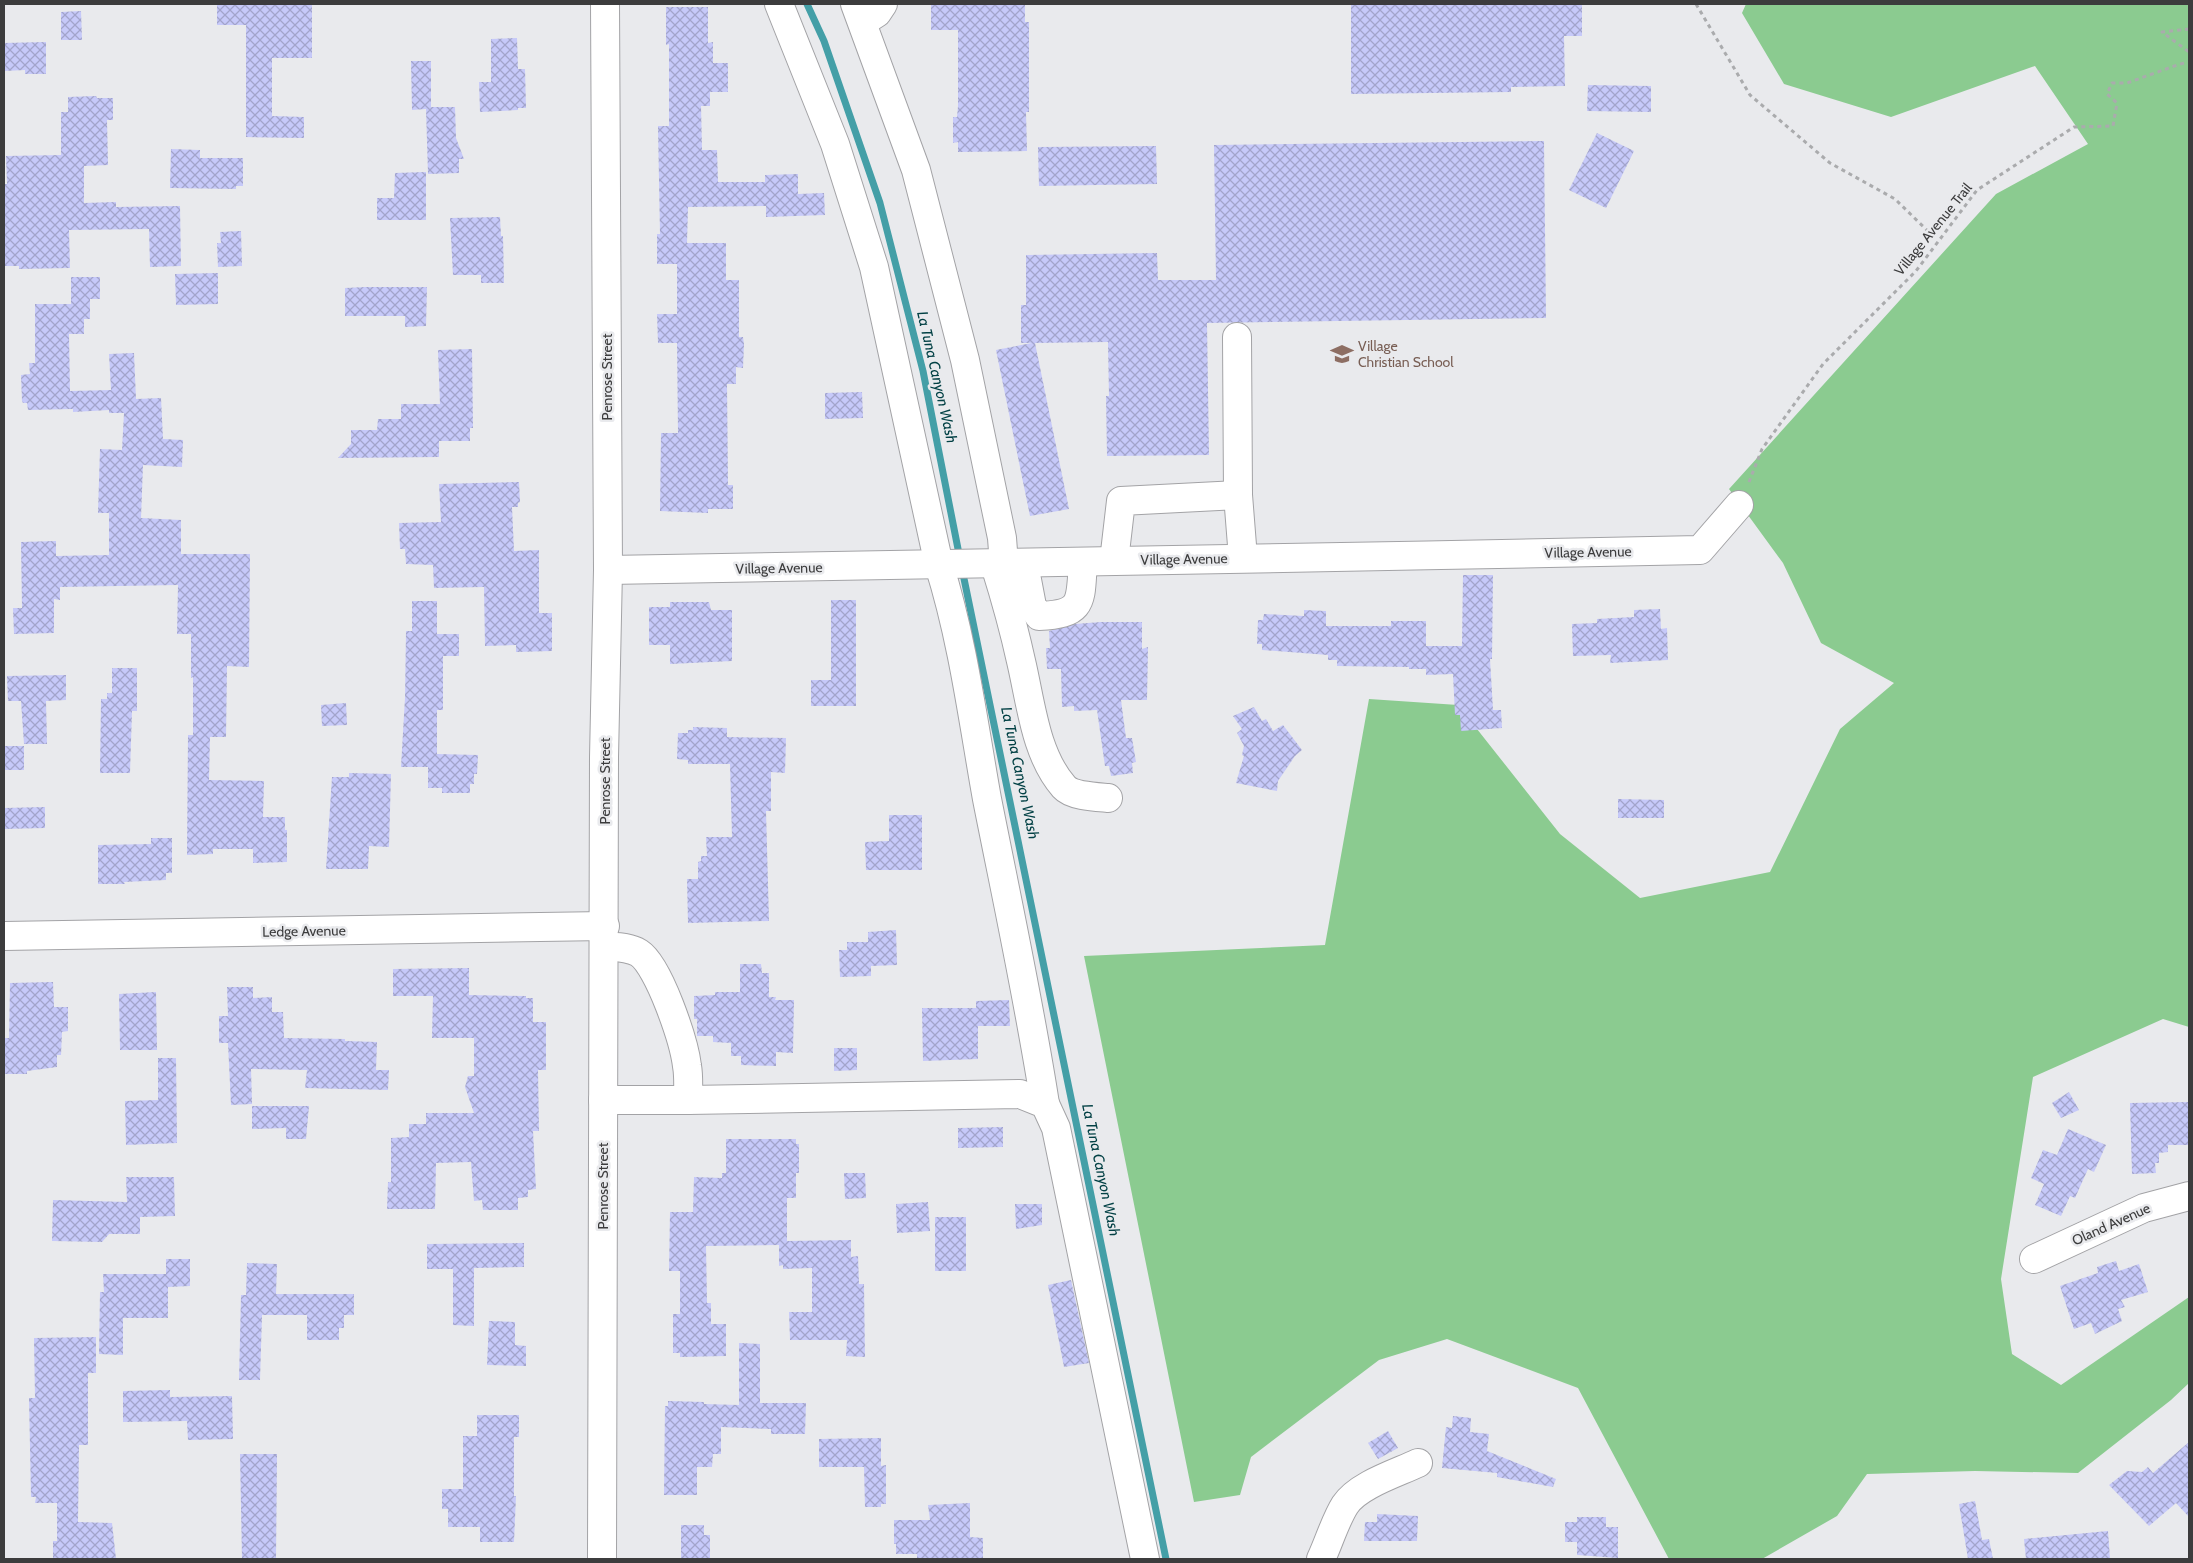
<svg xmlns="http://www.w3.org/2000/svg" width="2193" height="1563" viewBox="0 0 2193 1563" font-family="Cabin,sans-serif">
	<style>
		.grass { fill: #8bcb90 }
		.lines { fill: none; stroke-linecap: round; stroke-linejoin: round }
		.stream { stroke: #449fa7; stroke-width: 7 }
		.building { fill: url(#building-cross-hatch) }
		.minor-casing { stroke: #a3a3a6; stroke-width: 30 }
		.path { stroke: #aaabad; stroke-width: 3; stroke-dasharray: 4 4; stroke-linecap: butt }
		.minor { stroke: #fff; stroke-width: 28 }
		.labels { text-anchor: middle; stroke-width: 5; stroke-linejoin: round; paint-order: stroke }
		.street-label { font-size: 14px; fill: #3c3c3d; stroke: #e9eaed }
		.education-label { font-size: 14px; fill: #785e54; stroke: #e9eaed; text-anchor: start }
		.water-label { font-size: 15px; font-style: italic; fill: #034145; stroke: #e9eaed }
	</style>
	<defs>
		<pattern id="building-cross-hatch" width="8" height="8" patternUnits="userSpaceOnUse" patternTransform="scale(1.25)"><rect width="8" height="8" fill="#c6c9f9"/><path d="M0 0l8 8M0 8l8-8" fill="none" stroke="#a2a4cb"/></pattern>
	</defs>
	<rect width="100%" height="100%" fill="#e9eaed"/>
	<!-- grass -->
	<path class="grass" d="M 1746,4 L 2189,4 L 2189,1027 L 2163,1019 L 2033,1077 L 2001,1279 L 2012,1354 L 2061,1385 L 2189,1297 L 2189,1383 L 2171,1400 L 2078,1473 L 1975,1471 L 1867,1474 L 1837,1516 L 1762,1559 L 1669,1559 L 1578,1388 L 1447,1339 L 1379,1360 L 1251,1457 L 1240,1495 L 1194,1502 L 1084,956 L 1325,945 L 1369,699 L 1458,705 L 1560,834 L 1640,898 L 1770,872 L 1840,729 L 1894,683 L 1821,643 L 1783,563 L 1729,489 L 1996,194 L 2088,144 L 2035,66 L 1891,117 L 1784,84 L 1742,13 Z"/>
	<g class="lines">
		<!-- stream -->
		<g class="stream">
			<path d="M 807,4 L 824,41 L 880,203 L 923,371 L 960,559"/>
			<path d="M 962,569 L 1166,1559"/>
		</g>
	</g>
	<!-- building -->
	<g class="building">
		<path d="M 217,4 L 312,4 L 312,58 L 272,58 L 272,116 L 304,117 L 304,138 L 246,137 L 246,25 L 217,25 Z"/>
		<path d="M 931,4 L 1025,4 L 1025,22 L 1029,22 L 1029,112 L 1026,112 L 1027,151 L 958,152 L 958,142 L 953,143 L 953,117 L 957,117 L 958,106 L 958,30 L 931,30 Z"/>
		<path d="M 1351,4 L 1582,4 L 1582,36 L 1564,36 L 1565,86 L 1511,87 L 1511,92 L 1351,94 Z"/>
		<path d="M 666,7 L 708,7 L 708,43 L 713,42 L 713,63 L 728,63 L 728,92 L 710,92 L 710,106 L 701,106 L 702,150 L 717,150 L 718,182 L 765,182 L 765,175 L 798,174 L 798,194 L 824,193 L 825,215 L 766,217 L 766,206 L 688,207 L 687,243 L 726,243 L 726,280 L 739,280 L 739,337 L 743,337 L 744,344 L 743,368 L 736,367 L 736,384 L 727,384 L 728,485 L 733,485 L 733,509 L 708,509 L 708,513 L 660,511 L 661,433 L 678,433 L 677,343 L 658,343 L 657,314 L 677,314 L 677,264 L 657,264 L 657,234 L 660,234 L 658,126 L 669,126 L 669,44 L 666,45 Z"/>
		<path d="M 81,11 L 82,40 L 61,40 L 61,12 Z"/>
		<path d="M 517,38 L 518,69 L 525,69 L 526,108 L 518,108 L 518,110 L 480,112 L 479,82 L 491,82 L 491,39 Z"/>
		<path d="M 46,42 L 46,74 L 25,74 L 25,70 L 4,71 L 4,43 Z"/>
		<path d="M 411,61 L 431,61 L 431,107 L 455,107 L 456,138 L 464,159 L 459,159 L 459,173 L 428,174 L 426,109 L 412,110 Z"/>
		<path d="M 1588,85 L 1651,86 L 1651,112 L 1587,111 Z"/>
		<path d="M 96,96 L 97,98 L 113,98 L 113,120 L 107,120 L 108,165 L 84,166 L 84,203 L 116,202 L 116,207 L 180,206 L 181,266 L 150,267 L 149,229 L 69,230 L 70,268 L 19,269 L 19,266 L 4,266 L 4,184 L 7,184 L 6,156 L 61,155 L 61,112 L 68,112 L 68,97 Z"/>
		<path d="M 1597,133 L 1634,151 L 1606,208 L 1569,190 Z"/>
		<path d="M 1544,141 L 1546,318 L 1207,323 L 1209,455 L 1107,456 L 1106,396 L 1109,396 L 1108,342 L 1035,343 L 1069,509 L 1030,516 L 996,350 L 1032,343 L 1021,343 L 1021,305 L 1026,305 L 1026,255 L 1157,253 L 1158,280 L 1216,280 L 1214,145 Z"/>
		<path d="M 1156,146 L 1157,184 L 1039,186 L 1038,147 Z"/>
		<path d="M 171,149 L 200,150 L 200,158 L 243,158 L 243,186 L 236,186 L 236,189 L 170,188 Z"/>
		<path d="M 426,172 L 426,220 L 377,220 L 377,198 L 394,198 L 395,173 Z"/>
		<path d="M 500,217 L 501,236 L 503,236 L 504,283 L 481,283 L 481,275 L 453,275 L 450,218 Z"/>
		<path d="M 241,231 L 242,266 L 218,267 L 217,243 L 221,243 L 220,232 Z"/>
		<path d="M 218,273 L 218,304 L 176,305 L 175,274 Z"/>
		<path d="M 71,277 L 100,277 L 100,299 L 90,299 L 90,319 L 84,319 L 84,334 L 69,334 L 70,391 L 111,390 L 109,354 L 134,353 L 136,399 L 161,398 L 163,439 L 183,440 L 182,467 L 143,465 L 141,518 L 181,520 L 181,554 L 250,554 L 249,667 L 227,666 L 226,737 L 210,737 L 209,780 L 264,781 L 263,817 L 285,817 L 285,830 L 287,830 L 287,862 L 253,863 L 253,849 L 213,849 L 213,854 L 187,855 L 188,735 L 193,735 L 193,677 L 191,678 L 191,634 L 177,634 L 178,585 L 60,587 L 60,600 L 54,599 L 54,633 L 14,634 L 13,608 L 22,608 L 21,542 L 56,541 L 56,556 L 109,555 L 109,513 L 98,513 L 100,449 L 122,450 L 124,413 L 109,413 L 109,410 L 73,412 L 73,409 L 28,410 L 27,403 L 23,403 L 22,401 L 21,375 L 30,374 L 29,363 L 35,363 L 35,304 L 71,304 Z"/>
		<path d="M 365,287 L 427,287 L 426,326 L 405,327 L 405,316 L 345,316 L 345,288 Z"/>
		<path d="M 472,349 L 473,428 L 470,428 L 470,441 L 439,441 L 439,457 L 338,458 L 351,444 L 351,430 L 377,430 L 378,419 L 401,419 L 401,404 L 440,404 L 438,350 Z"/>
		<path d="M 862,392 L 863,418 L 825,419 L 825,393 Z"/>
		<path d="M 519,482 L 520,502 L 518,503 L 518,507 L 512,507 L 514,551 L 539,550 L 539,613 L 552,613 L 552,651 L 516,652 L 516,645 L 485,646 L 484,587 L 434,588 L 433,565 L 406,564 L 405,549 L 400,549 L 399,523 L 441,522 L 439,484 Z"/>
		<path d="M 1463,575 L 1493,575 L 1492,659 L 1490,659 L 1493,710 L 1501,710 L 1502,728 L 1461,731 L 1460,715 L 1455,715 L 1453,674 L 1426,675 L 1426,669 L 1409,669 L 1409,667 L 1337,666 L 1337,660 L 1328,660 L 1328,655 L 1262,650 L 1262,644 L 1257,644 L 1258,620 L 1263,620 L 1264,614 L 1304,616 L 1304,610 L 1326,611 L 1326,626 L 1391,626 L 1391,621 L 1426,621 L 1426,646 L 1462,646 Z"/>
		<path d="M 831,600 L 856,600 L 856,706 L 811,706 L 811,680 L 831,680 Z"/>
		<path d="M 412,601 L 437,601 L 437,634 L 459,634 L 459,656 L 443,656 L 443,710 L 437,710 L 437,754 L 478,755 L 477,774 L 474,774 L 474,784 L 470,784 L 470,793 L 442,793 L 442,788 L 428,788 L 428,767 L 401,767 L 405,698 L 406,631 L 412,631 Z"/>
		<path d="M 670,602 L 709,602 L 711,610 L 732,610 L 732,661 L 670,664 L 670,645 L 649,645 L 649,607 L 670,607 Z"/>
		<path d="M 1660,609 L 1661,629 L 1667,628 L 1668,660 L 1610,663 L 1611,655 L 1573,656 L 1572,624 L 1597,623 L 1597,619 L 1634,617 L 1634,610 Z"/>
		<path d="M 1101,622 L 1142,622 L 1142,649 L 1148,647 L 1147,700 L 1121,700 L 1126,738 L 1132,738 L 1136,762 L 1132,763 L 1133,773 L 1111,776 L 1109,766 L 1105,766 L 1097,710 L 1074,711 L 1074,706 L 1062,707 L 1061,669 L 1047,669 L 1046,648 L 1050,648 L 1049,631 L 1075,624 Z"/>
		<path d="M 112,668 L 137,668 L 137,711 L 132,711 L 130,773 L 100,773 L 101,699 L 107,699 L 107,693 L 112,693 Z"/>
		<path d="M 66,675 L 66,700 L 46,701 L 47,744 L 24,744 L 21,701 L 8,701 L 7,676 Z"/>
		<path d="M 346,703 L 347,725 L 322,726 L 321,705 Z"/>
		<path d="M 1254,707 L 1262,721 L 1266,719 L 1273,731 L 1283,725 L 1302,750 L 1295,756 L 1278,781 L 1277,791 L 1236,783 L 1244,756 L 1242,755 L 1244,746 L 1237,733 L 1242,729 L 1233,716 Z"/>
		<path d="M 693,727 L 727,728 L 727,737 L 786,738 L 785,773 L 771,772 L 771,811 L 766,811 L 769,921 L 688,923 L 687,879 L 698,879 L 698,862 L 701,861 L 701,856 L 707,856 L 706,837 L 732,837 L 730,764 L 688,764 L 688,760 L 677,759 L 678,733 L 688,733 L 688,730 L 693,730 Z"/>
		<rect x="4" y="746" width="20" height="24"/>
		<path d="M 349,773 L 391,774 L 389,847 L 369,846 L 368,869 L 326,869 L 332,777 L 349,777 Z"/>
		<path d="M 1618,799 L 1664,800 L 1664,818 L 1618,818 Z"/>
		<path d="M 45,807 L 45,828 L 4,829 L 4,808 Z"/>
		<path d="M 889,815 L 922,815 L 922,870 L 866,870 L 865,842 L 889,841 Z"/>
		<path d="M 151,838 L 172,838 L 172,873 L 166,873 L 166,880 L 124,882 L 125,884 L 98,884 L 98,845 L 151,844 Z"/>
		<path d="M 896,930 L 897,965 L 871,966 L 871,976 L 840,977 L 839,950 L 847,950 L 847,942 L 868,942 L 868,932 Z"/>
		<path d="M 740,964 L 761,964 L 762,973 L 769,973 L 769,997 L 776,997 L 775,1000 L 794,1000 L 793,1053 L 776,1052 L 776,1066 L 741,1065 L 741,1056 L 731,1056 L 731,1043 L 713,1042 L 713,1036 L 697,1036 L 697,1019 L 694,1019 L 694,996 L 715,995 L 715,992 L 740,992 Z"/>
		<path d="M 469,968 L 469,995 L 526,996 L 526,998 L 533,998 L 533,1022 L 546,1022 L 546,1070 L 538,1070 L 539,1131 L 533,1131 L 536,1189 L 528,1190 L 528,1197 L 518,1198 L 518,1210 L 483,1210 L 482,1200 L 474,1201 L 471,1162 L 436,1163 L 435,1209 L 387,1209 L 388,1182 L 391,1182 L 391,1138 L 409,1137 L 409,1124 L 426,1124 L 426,1113 L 474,1113 L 465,1087 L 468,1076 L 474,1076 L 474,1038 L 432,1038 L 433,996 L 393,996 L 393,969 Z"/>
		<path d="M 53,982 L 54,1007 L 68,1007 L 68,1031 L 62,1032 L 61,1055 L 57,1055 L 57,1067 L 27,1071 L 27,1074 L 5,1074 L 5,1038 L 9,1038 L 10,983 Z"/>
		<path d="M 227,987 L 253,987 L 253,998 L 272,997 L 272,1012 L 283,1012 L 284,1038 L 345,1039 L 345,1041 L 377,1042 L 376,1070 L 389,1070 L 388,1090 L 305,1088 L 307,1070 L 251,1069 L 252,1104 L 231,1105 L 228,1043 L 219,1043 L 219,1016 L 228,1016 Z"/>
		<path d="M 156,992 L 157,1050 L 120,1050 L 119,994 Z"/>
		<path d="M 1009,1000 L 1010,1026 L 978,1026 L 978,1059 L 923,1061 L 922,1008 L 976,1008 L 976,1001 Z"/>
		<path d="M 834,1048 L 857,1048 L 857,1070 L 834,1071 Z"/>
		<path d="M 158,1058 L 176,1058 L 177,1143 L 126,1145 L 125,1101 L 158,1100 Z"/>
		<path d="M 2069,1092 L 2079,1110 L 2061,1118 L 2052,1103 Z"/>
		<path d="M 2189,1102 L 2189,1145 L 2168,1145 L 2168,1152 L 2159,1153 L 2159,1163 L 2155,1163 L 2156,1173 L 2132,1174 L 2130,1103 Z"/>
		<path d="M 252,1106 L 309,1106 L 306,1139 L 286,1139 L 286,1128 L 252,1129 Z"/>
		<path d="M 1003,1127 L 1003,1147 L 958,1148 L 958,1128 Z"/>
		<path d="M 2068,1129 L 2106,1145 L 2094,1172 L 2088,1169 L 2075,1198 L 2070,1196 L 2061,1216 L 2035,1205 L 2044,1184 L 2031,1178 L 2043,1150 L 2057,1155 Z"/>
		<path d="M 726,1139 L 796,1139 L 796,1144 L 799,1144 L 799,1173 L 796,1173 L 796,1198 L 787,1198 L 787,1241 L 851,1240 L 851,1257 L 858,1256 L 859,1284 L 864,1284 L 865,1357 L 846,1356 L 847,1340 L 790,1340 L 789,1312 L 812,1312 L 812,1268 L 783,1269 L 783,1265 L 779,1266 L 779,1245 L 706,1246 L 707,1303 L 711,1303 L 711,1324 L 726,1324 L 726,1356 L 680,1357 L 680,1353 L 673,1353 L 673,1314 L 680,1314 L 680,1271 L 669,1271 L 670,1212 L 693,1212 L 694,1177 L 722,1178 L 722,1173 L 726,1173 Z"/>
		<path d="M 844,1173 L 865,1173 L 866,1198 L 845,1199 Z"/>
		<path d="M 126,1177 L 174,1177 L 175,1216 L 140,1217 L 140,1234 L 109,1234 L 102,1242 L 52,1241 L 53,1200 L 127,1202 Z"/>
		<path d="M 928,1202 L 930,1231 L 897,1233 L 896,1204 Z"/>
		<path d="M 1015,1204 L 1042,1204 L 1042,1225 L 1016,1229 Z"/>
		<rect x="935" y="1217" width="31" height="54"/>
		<path d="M 524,1243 L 524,1267 L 474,1268 L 474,1326 L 453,1325 L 453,1269 L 427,1269 L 427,1244 Z"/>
		<path d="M 166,1259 L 190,1259 L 190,1286 L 168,1287 L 168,1318 L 123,1318 L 123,1355 L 99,1354 L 100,1292 L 104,1292 L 103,1274 L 166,1274 Z"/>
		<path d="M 2116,1261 L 2119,1271 L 2139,1264 L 2148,1292 L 2121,1300 L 2125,1307 L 2118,1309 L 2122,1321 L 2095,1334 L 2091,1323 L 2074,1329 L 2060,1286 L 2098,1273 L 2097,1267 Z"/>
		<path d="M 247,1263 L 277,1264 L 276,1294 L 354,1294 L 354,1315 L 344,1315 L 344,1328 L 339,1328 L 339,1340 L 307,1340 L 307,1315 L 262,1315 L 260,1380 L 239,1380 L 241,1295 L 246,1295 Z"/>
		<path d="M 1071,1280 L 1089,1363 L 1064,1367 L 1048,1285 Z"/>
		<path d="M 489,1321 L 515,1322 L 515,1345 L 526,1346 L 526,1366 L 487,1365 Z"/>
		<path d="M 96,1337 L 96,1373 L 88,1373 L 88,1445 L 79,1445 L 78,1522 L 112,1523 L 116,1559 L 53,1559 L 53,1541 L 57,1541 L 57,1503 L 35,1503 L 36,1497 L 31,1497 L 29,1398 L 35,1398 L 34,1338 Z"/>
		<path d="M 739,1343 L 760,1344 L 760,1403 L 806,1403 L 805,1434 L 771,1434 L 771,1429 L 721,1427 L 721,1454 L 713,1454 L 712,1467 L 697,1467 L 697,1495 L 664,1495 L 665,1406 L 668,1406 L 668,1401 L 704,1402 L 704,1404 L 739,1405 Z"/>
		<path d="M 170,1390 L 170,1397 L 232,1396 L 233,1439 L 188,1440 L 187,1421 L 123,1422 L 123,1391 Z"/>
		<path d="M 477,1415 L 519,1415 L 519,1437 L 514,1437 L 514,1496 L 516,1496 L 514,1542 L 480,1542 L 480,1527 L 448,1527 L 448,1509 L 442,1509 L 442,1489 L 463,1489 L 463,1436 L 477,1436 Z"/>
		<path d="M 1453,1416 L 1471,1418 L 1470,1432 L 1489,1434 L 1487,1451 L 1556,1479 L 1553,1487 L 1497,1477 L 1497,1473 L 1442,1468 L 1446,1427 L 1452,1428 Z"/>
		<path d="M 1388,1431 L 1398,1448 L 1378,1459 L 1368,1443 Z"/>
		<path d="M 881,1438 L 881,1466 L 886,1465 L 886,1504 L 881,1504 L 881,1507 L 865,1507 L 864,1467 L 819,1467 L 819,1439 Z"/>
		<path d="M 2189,1442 L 2189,1517 L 2176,1503 L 2149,1526 L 2109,1485 L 2127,1471 L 2142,1472 L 2148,1467 L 2153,1473 Z"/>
		<path d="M 240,1454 L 277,1454 L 276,1559 L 242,1559 Z"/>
		<path d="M 1975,1501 L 1982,1540 L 1989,1539 L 1993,1559 L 1968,1559 L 1959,1504 Z"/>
		<path d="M 970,1503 L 970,1537 L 983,1538 L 983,1559 L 917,1559 L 917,1554 L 896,1554 L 896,1544 L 894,1544 L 894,1520 L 930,1520 L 928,1505 Z"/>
		<path d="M 1377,1514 L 1418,1516 L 1417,1541 L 1364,1541 L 1365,1522 L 1377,1522 Z"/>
		<path d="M 1577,1517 L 1606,1517 L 1606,1527 L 1618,1527 L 1618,1558 L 1577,1555 L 1577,1542 L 1565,1542 L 1565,1522 L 1577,1522 Z"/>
		<path d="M 681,1525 L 704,1525 L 704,1535 L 710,1535 L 710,1559 L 681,1559 Z"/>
		<path d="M 2108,1531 L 2110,1559 L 2026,1559 L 2024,1539 Z"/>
	</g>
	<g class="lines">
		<defs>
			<g id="minor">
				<path d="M 779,4 L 835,144 L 874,267 L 939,565 C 963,641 973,721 987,799 C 1007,900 1029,1001 1045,1104"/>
				<path d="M 855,4 L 916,170 L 965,360 L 1002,538 L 1004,564"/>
				<path d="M 863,22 L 877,13 L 883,4"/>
				<path d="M 1237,337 L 1238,495"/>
				<path d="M 1114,561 L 1121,501 L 1238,495 L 1243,558"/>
				<path d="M 1024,564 L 1032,606 L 1039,616 C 1085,614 1080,601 1083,562"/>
				<path d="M 995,565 C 1005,597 1014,629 1021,661 C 1031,703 1035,754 1064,787 C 1072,796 1097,797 1108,798"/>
				<path d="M 608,570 C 972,565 1336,557 1700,550 L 1739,505"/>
				<path d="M 4,936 L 605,926"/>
				<path d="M 605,946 C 616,947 629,947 639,953 C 659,966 684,1041 687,1066 C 689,1077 688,1089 688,1100"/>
				<path d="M 603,1100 L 688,1100 L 1020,1094 L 1045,1104 L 1056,1128 L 1145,1559"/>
				<path d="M 2034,1259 L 2144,1208 L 2189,1196"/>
				<path d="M 602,1559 L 604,757 L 608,570 L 605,4"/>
				<path d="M 1321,1559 C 1329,1542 1335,1521 1345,1505 C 1358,1485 1397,1473 1418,1463"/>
			</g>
		</defs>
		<!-- minor casing -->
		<use href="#minor" class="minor-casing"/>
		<!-- path -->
		<g class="path">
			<path d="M 1696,4 L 1750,95 L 1830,163 L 1895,199 L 1937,240"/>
			<path d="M 2189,29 L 2162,32 L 2189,52"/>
			<path d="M 1749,482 L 1762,449 L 1823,364 L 1916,271 L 1977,190 L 2074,127 L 2113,126 L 2117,103 L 2107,94 L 2112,83 L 2127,83 L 2180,64 L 2189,62"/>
		</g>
		<!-- minor -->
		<use href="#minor" class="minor"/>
	</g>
	<!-- icons -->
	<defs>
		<symbol id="school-bare" viewBox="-9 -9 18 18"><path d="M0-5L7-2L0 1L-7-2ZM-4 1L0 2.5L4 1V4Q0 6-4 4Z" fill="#8d6e63" stroke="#e9eaed" stroke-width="2.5" paint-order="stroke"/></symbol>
	</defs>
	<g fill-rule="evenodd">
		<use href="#school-bare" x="1326" y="338" width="32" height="32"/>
	</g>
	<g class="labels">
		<!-- street labels -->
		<g class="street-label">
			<text transform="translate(1933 229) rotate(-51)" y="5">Village Avenue Trail</text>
			<text transform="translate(607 377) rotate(-90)" y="5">Penrose Street</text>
			<text transform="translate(1588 552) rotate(-1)" y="5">Village Avenue</text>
			<text transform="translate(1184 559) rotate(-1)" y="5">Village Avenue</text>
			<text transform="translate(779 568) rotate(-1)" y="5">Village Avenue</text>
			<text transform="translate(605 781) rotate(-90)" y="5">Penrose Street</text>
			<text transform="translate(304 931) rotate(-1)" y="5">Ledge Avenue</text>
			<text transform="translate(603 1186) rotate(-90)" y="5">Penrose Street</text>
			<text transform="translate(2111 1224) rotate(-24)" y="5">Oland Avenue</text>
		</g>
		<!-- education labels -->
		<g class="education-label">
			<text x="1358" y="351">Village<tspan x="1358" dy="16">Christian School</tspan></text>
		</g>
		<!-- water labels -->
		<g class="water-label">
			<text transform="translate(937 377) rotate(77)" y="5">La Tuna Canyon Wash</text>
			<text transform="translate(1020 773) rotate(78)" y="5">La Tuna Canyon Wash</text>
			<text transform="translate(1101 1170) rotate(78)" y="5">La Tuna Canyon Wash</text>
		</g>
	</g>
	<!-- border -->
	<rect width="2193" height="1563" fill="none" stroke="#3c3c3d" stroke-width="10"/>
</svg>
